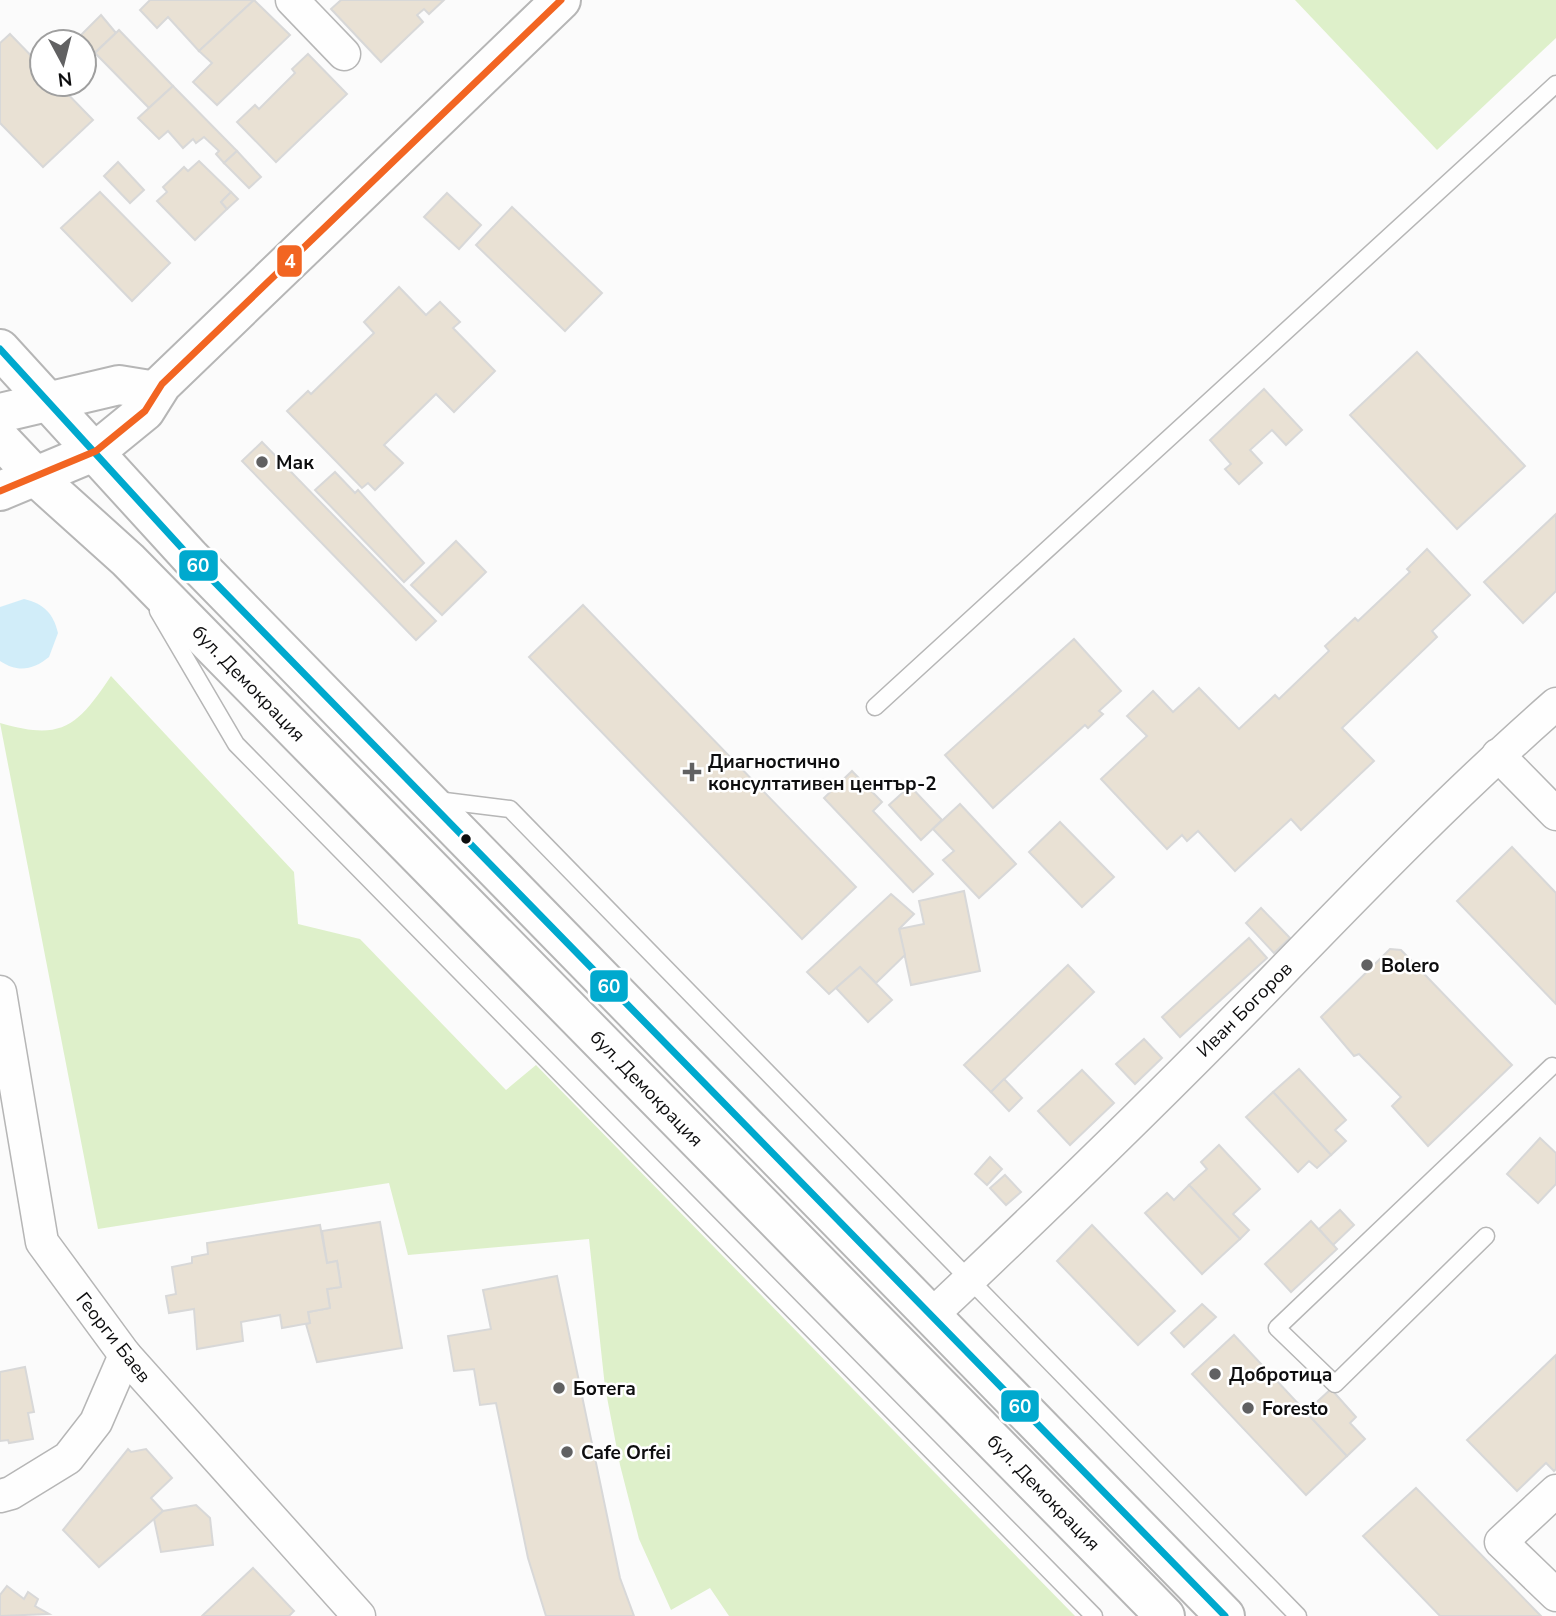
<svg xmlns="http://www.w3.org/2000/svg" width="1556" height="1616" viewBox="0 0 1556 1616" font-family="'Nunito Sans',sans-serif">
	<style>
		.green { fill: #def0ca }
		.water { fill: #d1edf9 }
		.building { fill: #e9e1d4; stroke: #d8d8d8; stroke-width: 2 }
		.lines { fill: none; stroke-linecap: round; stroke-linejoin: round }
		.lane-casing { stroke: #b6b6b6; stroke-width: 19 }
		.street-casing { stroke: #b6b6b6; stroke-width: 35 }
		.secondary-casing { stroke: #b6b6b6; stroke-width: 42 }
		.lane { stroke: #fefefe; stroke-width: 16 }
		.street { stroke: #fefefe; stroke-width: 32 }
		.secondary { stroke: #fefefe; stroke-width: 38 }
		.bus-1-casing { stroke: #fff; stroke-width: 12 }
		.bus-2-casing { stroke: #fff; stroke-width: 12 }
		.bus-1 { stroke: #00a9ce; stroke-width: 7 }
		.bus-2 { stroke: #f26522; stroke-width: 7 }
		.poi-dot { fill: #616162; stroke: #fff; stroke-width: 2.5 }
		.bus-dot { fill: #0e0e0f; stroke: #fff; stroke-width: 2.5 }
		.labels { text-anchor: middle; stroke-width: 5; stroke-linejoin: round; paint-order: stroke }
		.poi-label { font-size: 19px; font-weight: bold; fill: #0e0e0f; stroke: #fff; text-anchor: start }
		.street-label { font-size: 19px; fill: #0e0e0f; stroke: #fff }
		.line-badge { stroke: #fff; stroke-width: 2.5 }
		.badge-label { font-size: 19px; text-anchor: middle; font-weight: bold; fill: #fff }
	</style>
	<rect width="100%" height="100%" fill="#fbfbfb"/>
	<!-- green -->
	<g class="green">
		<path d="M 1295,0 L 1556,0 L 1556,38 L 1437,150 Z"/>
		<path d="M 111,676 L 294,872 L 298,924 L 360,939 L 506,1090 L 536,1065 L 1075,1616 L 729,1616 L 710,1588 L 671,1610 L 639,1539 L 620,1465 L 605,1387 L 589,1239 L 408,1255 L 389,1183 L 98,1229 L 0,723 C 62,741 77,727 111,676 Z"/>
	</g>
	<!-- water -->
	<path class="water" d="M 24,599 C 44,604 53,613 58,633 L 49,657 C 33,670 18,673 0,661 L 0,607 Z"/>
	<!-- building -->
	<g class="building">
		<path d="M 150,0 L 254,0 L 199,51 L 168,17 L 157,28 L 140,10 Z"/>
		<path d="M 254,0 L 290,35 L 217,105 L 193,82 L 212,63 L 199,51 Z"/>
		<path d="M 341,0 L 444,0 L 429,14 L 424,9 L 417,15 L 423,22 L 381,62 L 331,9 Z"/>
		<path d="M 101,15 L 116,33 L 88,59 L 84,55 L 84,42 L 74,42 Z"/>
		<path d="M 119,30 L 173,86 L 149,108 L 95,53 Z"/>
		<path d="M 10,34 L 42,67 L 42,84 L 58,84 L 93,120 L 43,167 L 0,123 L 0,43 Z"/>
		<path d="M 308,54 L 347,94 L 276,162 L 237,122 L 255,105 L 259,109 L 295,73 L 292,69 Z"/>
		<path d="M 173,86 L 237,151 L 224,163 L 216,154 L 219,151 L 204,137 L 196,143 L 193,139 L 183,148 L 168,131 L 159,139 L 138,118 Z"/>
		<path d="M 237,151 L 261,177 L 249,188 L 224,163 Z"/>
		<path d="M 199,161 L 231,192 L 221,202 L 227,209 L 195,240 L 157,201 L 167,192 L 163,187 L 184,167 L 188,171 Z"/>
		<path d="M 118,162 L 144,190 L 130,203 L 104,176 Z"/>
		<path d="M 100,192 L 170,263 L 132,301 L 61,228 Z"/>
		<path d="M 231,192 L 238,199 L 227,209 L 221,202 Z"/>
		<path d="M 447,193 L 481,225 L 459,249 L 424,217 Z"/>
		<path d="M 512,207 L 602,293 L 565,331 L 476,245 Z"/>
		<path d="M 399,287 L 426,315 L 440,302 L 460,322 L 453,328 L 495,371 L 454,412 L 436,394 L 384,445 L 403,463 L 375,490 L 368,483 L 362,488 L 287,411 L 308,391 L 311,394 L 374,333 L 364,322 Z"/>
		<path d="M 1417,352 L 1525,466 L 1457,529 L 1350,415 Z"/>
		<path d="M 1264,389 L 1302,430 L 1286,445 L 1272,430 L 1250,450 L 1262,463 L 1239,484 L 1225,469 L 1231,464 L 1210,440 Z"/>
		<path d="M 262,442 L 436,621 L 416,640 L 242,461 Z"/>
		<path d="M 335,472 L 355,493 L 358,490 L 424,563 L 404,582 L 315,490 Z"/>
		<path d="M 1556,514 L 1556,591 L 1523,623 L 1484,582 Z"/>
		<path d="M 456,541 L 486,572 L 442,615 L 411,585 Z"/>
		<path d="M 1427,549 L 1470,595 L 1432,631 L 1437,637 L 1342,728 L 1374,761 L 1301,830 L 1291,819 L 1235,871 L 1198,831 L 1187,841 L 1182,835 L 1167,849 L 1101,779 L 1147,736 L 1127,716 L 1153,691 L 1173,712 L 1199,688 L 1239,729 L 1275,695 L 1279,699 L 1329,651 L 1325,646 L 1355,618 L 1358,621 L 1410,572 L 1407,569 Z"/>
		<path d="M 583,605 L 856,887 L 802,939 L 529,657 Z"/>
		<path d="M 1074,639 L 1121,691 L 1099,711 L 1103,714 L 1088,728 L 1085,725 L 993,808 L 945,755 Z"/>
		<path d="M 852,771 L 882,802 L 873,811 L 933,874 L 913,892 L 824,798 Z"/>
		<path d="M 910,786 L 942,820 L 921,840 L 889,805 Z"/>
		<path d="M 960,804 L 1016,864 L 979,898 L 943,860 L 954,851 L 933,829 Z"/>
		<path d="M 1060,822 L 1114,877 L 1082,907 L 1029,852 Z"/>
		<path d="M 1512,847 L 1556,893 L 1556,1004 L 1457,901 Z"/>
		<path d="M 964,891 L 980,971 L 911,985 L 899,929 L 924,924 L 919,901 Z"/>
		<path d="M 891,894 L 914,914 L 899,929 L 905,955 L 876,983 L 860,967 L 829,994 L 807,972 Z"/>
		<path d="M 1261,908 L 1290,938 L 1274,953 L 1246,923 Z"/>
		<path d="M 1249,938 L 1267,958 L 1180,1037 L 1162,1017 Z"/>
		<path d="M 1390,949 L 1401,950 L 1512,1065 L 1428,1146 L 1392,1106 L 1401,1097 L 1359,1054 L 1354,1056 L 1321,1017 Z"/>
		<path d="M 1068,965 L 1094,992 L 991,1092 L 964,1065 Z"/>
		<path d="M 860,967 L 892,1000 L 868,1022 L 836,988 Z"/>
		<path d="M 1144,1039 L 1162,1058 L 1135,1084 L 1116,1064 Z"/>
		<path d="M 1299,1069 L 1346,1120 L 1335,1130 L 1346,1141 L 1331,1155 L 1273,1092 Z"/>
		<path d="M 1082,1070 L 1114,1103 L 1070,1145 L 1038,1111 Z"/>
		<path d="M 1004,1079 L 1022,1098 L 1009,1111 L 991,1092 Z"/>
		<path d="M 1273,1092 L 1331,1155 L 1317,1168 L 1309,1161 L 1298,1172 L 1246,1117 Z"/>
		<path d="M 1540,1138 L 1556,1153 L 1556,1184 L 1538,1203 L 1507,1174 Z"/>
		<path d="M 1219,1145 L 1260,1189 L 1233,1214 L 1249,1230 L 1240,1239 L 1189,1185 L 1207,1169 L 1201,1162 Z"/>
		<path d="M 990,1157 L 1002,1169 L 987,1185 L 975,1174 Z"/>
		<path d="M 1005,1175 L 1021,1192 L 1006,1205 L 990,1188 Z"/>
		<path d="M 1189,1185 L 1240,1239 L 1202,1274 L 1145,1213 L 1167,1193 L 1174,1200 Z"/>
		<path d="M 1340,1210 L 1354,1225 L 1333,1245 L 1319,1229 Z"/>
		<path d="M 1311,1221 L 1337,1249 L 1291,1292 L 1265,1264 Z"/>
		<path d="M 380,1222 L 402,1348 L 317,1362 L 306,1324 L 310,1323 L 308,1312 L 330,1308 L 327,1289 L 341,1287 L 337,1261 L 327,1263 L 322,1231 Z"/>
		<path d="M 320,1225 L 327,1263 L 337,1261 L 341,1287 L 327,1289 L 330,1308 L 308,1312 L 310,1323 L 282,1328 L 280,1315 L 241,1322 L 243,1341 L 197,1349 L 194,1309 L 169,1313 L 166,1296 L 176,1294 L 172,1267 L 192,1263 L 192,1257 L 208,1254 L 207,1243 Z"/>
		<path d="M 1092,1225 L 1175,1311 L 1138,1345 L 1057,1261 Z"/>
		<path d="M 557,1276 L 620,1578 L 634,1616 L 546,1616 L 528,1558 L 496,1403 L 480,1405 L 474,1369 L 454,1371 L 448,1336 L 491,1329 L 483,1290 Z"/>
		<path d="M 1202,1304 L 1216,1317 L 1184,1347 L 1171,1333 Z"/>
		<path d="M 1234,1335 L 1347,1456 L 1306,1495 L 1192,1374 Z"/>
		<path d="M 1556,1355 L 1556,1469 L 1554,1471 L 1546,1463 L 1517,1491 L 1467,1440 Z"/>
		<path d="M 25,1367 L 34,1412 L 28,1413 L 33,1439 L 9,1443 L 8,1440 L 0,1441 L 0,1372 Z"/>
		<path d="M 1331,1389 L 1356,1417 L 1350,1423 L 1365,1439 L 1347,1456 L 1306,1412 Z"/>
		<path d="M 128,1449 L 131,1452 L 146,1449 L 172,1478 L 151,1498 L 163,1511 L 99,1567 L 63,1530 Z"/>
		<path d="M 1416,1488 L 1541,1616 L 1440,1616 L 1363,1536 Z"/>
		<path d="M 196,1505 L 210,1518 L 213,1545 L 161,1552 L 154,1519 L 163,1511 Z"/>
		<path d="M 253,1568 L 294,1611 L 289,1616 L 202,1616 Z"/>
		<path d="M 7,1586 L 24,1599 L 28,1592 L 38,1599 L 35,1606 L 49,1614 L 0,1616 L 0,1595 Z"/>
	</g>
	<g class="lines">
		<defs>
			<g id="lane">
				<path d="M 158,611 L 236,744 L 1094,1616"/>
				<path d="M 875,707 L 1556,84"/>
				<path d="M 437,800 L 510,809 L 1298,1616"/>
				<path d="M 1486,1236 L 1335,1384 L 1277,1328 L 1552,1066"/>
			</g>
			<g id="street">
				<path d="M 292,0 L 344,54"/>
				<path d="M 1498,755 L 1556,814"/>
				<path d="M 0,992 L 42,1242 L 125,1355 L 359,1616"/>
				<path d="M 932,1315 C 1043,1210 1154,1103 1261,993 C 1357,894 1452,795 1556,704"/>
				<path d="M 1556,1491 L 1501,1542 L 1556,1595"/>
				<path d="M 0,1496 L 11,1493 L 68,1458 L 96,1422 L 125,1355"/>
			</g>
			<g id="secondary">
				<path d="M 0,349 L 190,557 L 1225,1616"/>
				<path d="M 0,413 L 119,385 L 156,391"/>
				<path d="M 0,439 L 37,478 L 128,560 L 1165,1616"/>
				<path d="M 0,491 L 96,451 L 145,411 L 162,384 L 561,0"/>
			</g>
		</defs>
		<!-- lane casing -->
		<use href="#lane" class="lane-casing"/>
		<!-- street casing -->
		<use href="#street" class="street-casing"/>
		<!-- secondary casing -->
		<use href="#secondary" class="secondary-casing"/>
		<!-- lane -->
		<use href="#lane" class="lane"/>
		<!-- street -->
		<use href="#street" class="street"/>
		<!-- secondary -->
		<use href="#secondary" class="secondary"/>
		<defs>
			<path id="bus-1" d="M 0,349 L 190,557 L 1225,1616"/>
			<path id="bus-2" d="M 0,491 L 96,451 L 145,411 L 162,384 L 561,0"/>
		</defs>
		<!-- bus-1 casing -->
		<use href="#bus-1" class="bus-1-casing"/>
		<!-- bus-2 casing -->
		<use href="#bus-2" class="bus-2-casing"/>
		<!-- bus-1 -->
		<use href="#bus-1" class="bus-1"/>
		<!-- bus-2 -->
		<use href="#bus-2" class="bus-2"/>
	</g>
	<!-- markers -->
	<g class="poi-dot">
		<circle cx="262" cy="462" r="7"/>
		<path d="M688.5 761.5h7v7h7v7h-7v7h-7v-7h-7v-7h7z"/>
		<circle cx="1367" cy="965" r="7"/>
		<circle cx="1215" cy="1374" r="7"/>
		<circle cx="559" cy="1388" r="7"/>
		<circle cx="1248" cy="1408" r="7"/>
		<circle cx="567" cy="1452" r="7"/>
	</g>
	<circle class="bus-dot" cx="466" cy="839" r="6"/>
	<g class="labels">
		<!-- poi labels -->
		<g class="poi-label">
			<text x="276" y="469">Мак</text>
			<text x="708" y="768">Диагностично<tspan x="708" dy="22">консултативен център-2</tspan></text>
			<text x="1381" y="972">Bolero</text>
			<text x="1229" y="1381">Добротица</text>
			<text x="573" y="1395">Ботега</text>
			<text x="1262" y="1415">Foresto</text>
			<text x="581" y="1459">Cafe Orfei</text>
		</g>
		<!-- street labels -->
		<g class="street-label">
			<text transform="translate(249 683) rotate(46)" y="7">бул. Демокрация</text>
			<text transform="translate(1244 1009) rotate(-45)" y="7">Иван Богоров</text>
			<text transform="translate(647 1088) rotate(46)" y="7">бул. Демокрация</text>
			<text transform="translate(114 1337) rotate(52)" y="7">Георги Баев</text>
			<text transform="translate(1044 1492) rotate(46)" y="7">бул. Демокрация</text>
		</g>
	</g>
	<g class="line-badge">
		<rect x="276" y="244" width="27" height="34" rx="7" fill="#f26522"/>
		<rect x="178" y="549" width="41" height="33" rx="7" fill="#00a9ce"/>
		<rect x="589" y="969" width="40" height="34" rx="7" fill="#00a9ce"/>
		<rect x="1000" y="1389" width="40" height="34" rx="7" fill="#00a9ce"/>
	</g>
	<g class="badge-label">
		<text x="290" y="268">4</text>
		<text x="198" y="572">60</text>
		<text x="609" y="993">60</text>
		<text x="1020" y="1413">60</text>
	</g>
	<!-- north arrow -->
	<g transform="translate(63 63) rotate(173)"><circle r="33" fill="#ffffff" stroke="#9f9f9f" stroke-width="2"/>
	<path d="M0-5L12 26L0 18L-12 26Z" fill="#616162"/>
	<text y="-10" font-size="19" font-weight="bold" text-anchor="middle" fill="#0e0e0f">N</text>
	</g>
</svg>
